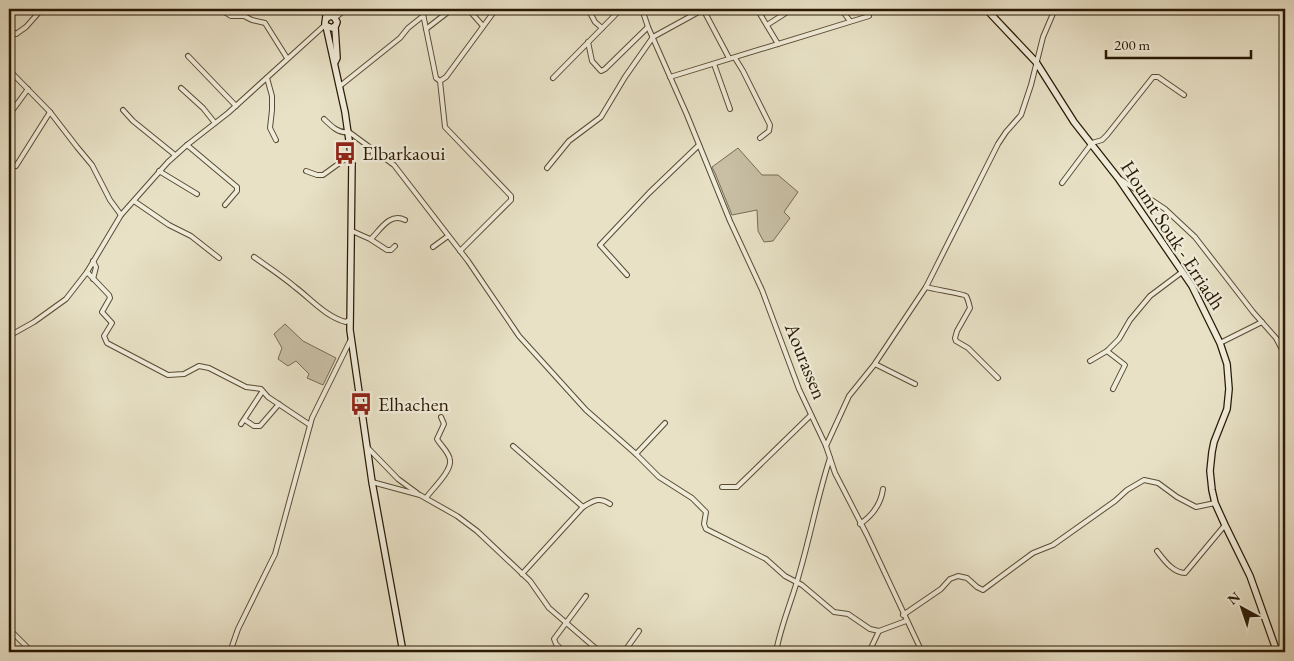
<svg xmlns="http://www.w3.org/2000/svg" width="1294" height="661" viewBox="0 0 1294 661" font-family="'EB Garamond',serif">
	<style>
		.green { fill: #c8bfa5; stroke: #786c54 }
		.lines { fill: none; stroke-linecap: round; stroke-linejoin: round }
		.street-casing { stroke: #594b34; stroke-width: 6 }
		.secondary-casing { stroke: #291904; stroke-width: 8 }
		.street { stroke: #f0ecda; stroke-width: 4 }
		.secondary { stroke: #f0ecda; stroke-width: 5.5 }
		.labels { text-anchor: middle; stroke-width: 4.5; stroke-linejoin: round; paint-order: stroke }
		.poi-label { font-size: 20px; fill: #291904; stroke: #f0ecda; text-anchor: start }
		.street-label { font-size: 20px; fill: #291904; stroke: #f0ecda }
	</style>
	<rect width="100%" height="100%" fill="#e8e1c6"/>
	<filter id="stains"><feTurbulence type="fractalNoise" baseFrequency=".004" numOctaves="4"/><feColorMatrix values="0 0 0 0 .2 0 0 0 0 .09 0 0 0 0 .02 0 0 0 .5 -.17"/></filter>
	<radialGradient id="worn" r=".72"><stop offset=".6" stop-color="#630" stop-opacity="0"/><stop offset="1" stop-color="#630" stop-opacity=".3"/></radialGradient>
	<!-- green -->
	<g class="green">
		<path d="M 738,148 L 762,175 L 778,175 L 798,192 L 784,212 L 790,218 L 773,241 L 764,242 L 758,231 L 757,210 L 732,215 L 715,173 L 712,167 Z"/>
		<path d="M 285,324 L 303,341 L 336,358 L 323,385 L 307,378 L 309,374 L 296,361 L 288,366 L 278,359 L 282,348 L 274,334 Z"/>
	</g>
	<g class="lines">
		<defs>
			<g id="street">
				<path d="M 220,9 L 231,16 L 244,16 L 252,20 L 265,23 L 287,58"/>
				<path d="M 422,9 L 436,78 L 440,81 L 445,127 L 511,196 L 511,200 L 460,251"/>
				<path d="M 468,9 L 483,26"/>
				<path d="M 588,9 L 595,22 L 602,28"/>
				<path d="M 642,9 L 648,27 L 687,115 L 730,221 L 762,290 L 799,389 L 826,446 L 835,473 L 867,535 L 922,652"/>
				<path d="M 703,9 L 729,58"/>
				<path d="M 757,9 L 778,44"/>
				<path d="M 841,9 L 850,21"/>
				<path d="M 335,18 L 346,9"/>
				<path d="M 767,25 L 792,9"/>
				<path d="M 9,29 L 16,34 L 26,27 L 42,9"/>
				<path d="M 426,29 L 452,9"/>
				<path d="M 588,42 L 592,61 L 601,71 L 605,69 L 648,27"/>
				<path d="M 188,56 L 236,106"/>
				<path d="M 735,58 L 743,71 L 770,125 L 769,131 L 760,138"/>
				<path d="M 714,64 L 730,109"/>
				<path d="M 9,70 L 50,112 L 77,147 L 92,165 L 110,200 L 121,215"/>
				<path d="M 670,77 L 869,16"/>
				<path d="M 267,78 L 272,96 L 272,110 L 270,128 L 276,140"/>
				<path d="M 553,78 L 621,9"/>
				<path d="M 440,81 L 446,77 L 496,9"/>
				<path d="M 340,86 L 400,38 L 408,28 L 423,16"/>
				<path d="M 181,88 L 203,108 L 215,123"/>
				<path d="M 123,110 L 133,121 L 175,155"/>
				<path d="M 9,115 L 28,89"/>
				<path d="M 324,119 C 331,126 339,134 349,132 L 394,165 L 468,261 L 519,336 L 586,410 L 636,454 L 659,477 L 692,498 L 706,512 L 704,524 L 706,529 L 766,559 L 785,576 L 802,585 L 834,612 L 848,614 L 870,629 L 879,631 L 906,621"/>
				<path d="M 187,145 L 237,187 L 237,191 L 225,205"/>
				<path d="M 16,166 L 50,112"/>
				<path d="M 547,168 L 569,141 L 601,117 L 625,77 L 653,37 L 704,9"/>
				<path d="M 159,171 L 197,194"/>
				<path d="M 306,171 L 317,175 L 323,175 L 352,154"/>
				<path d="M 1120,179 L 1165,209 L 1195,237 L 1253,312 L 1276,338 L 1285,355"/>
				<path d="M 1062,183 L 1092,143 L 1102,140 L 1107,135 L 1153,77 L 1158,77 L 1184,95"/>
				<path d="M 134,201 L 169,225 L 191,236 L 219,258"/>
				<path d="M 352,231 L 370,239 L 387,250 L 391,250 L 395,246"/>
				<path d="M 371,239 C 380,230 390,212 405,220"/>
				<path d="M 433,247 L 448,236"/>
				<path d="M 254,257 C 268,267 282,276 295,287 C 311,299 326,317 346,322 L 350,319"/>
				<path d="M 87,272 L 109,295 L 110,298 L 102,312 L 112,323 L 104,336 L 107,343 L 168,375 L 184,374 L 199,366 L 209,368 L 246,387 L 261,389 L 268,397 L 310,425"/>
				<path d="M 627,275 L 600,245 L 649,193 L 699,145"/>
				<path d="M 93,279 L 96,267 L 93,261"/>
				<path d="M 926,287 C 932,289 964,294 966,296 C 968,299 969,304 970,308 L 957,331 L 955,338 L 956,341 L 968,348 L 998,378"/>
				<path d="M 9,336 L 34,322 L 66,299 L 87,272 L 121,215 L 168,162 L 187,145 L 228,113 L 325,25"/>
				<path d="M 1220,343 L 1262,322"/>
				<path d="M 1107,351 L 1125,365 L 1113,389"/>
				<path d="M 1090,361 L 1107,351 L 1119,339 L 1130,320 L 1150,296 L 1182,272"/>
				<path d="M 875,364 L 915,384"/>
				<path d="M 245,420 L 254,426 L 260,426 L 279,404"/>
				<path d="M 241,424 L 262,392"/>
				<path d="M 513,446 L 583,507"/>
				<path d="M 826,446 L 849,396 L 874,365 L 926,287 L 998,144 L 1006,132 L 1021,115 L 1031,85 L 1043,37 L 1055,9"/>
				<path d="M 367,447 L 398,479 L 417,493"/>
				<path d="M 636,454 L 665,423"/>
				<path d="M 372,482 L 420,495 L 457,516 L 477,531 L 530,581 L 549,608 L 600,652"/>
				<path d="M 722,487 L 737,487 L 811,415"/>
				<path d="M 426,498 C 432,489 452,471 450,460 C 449,452 441,446 437,439 L 444,424 L 441,417"/>
				<path d="M 860,524 C 873,515 881,504 883,489"/>
				<path d="M 1157,551 C 1164,560 1173,573 1185,573 L 1225,525"/>
				<path d="M 522,574 L 583,507 C 594,500 599,497 610,504"/>
				<path d="M 903,615 L 941,589 L 950,579 L 958,576 L 967,578 L 977,587 L 983,590 L 1033,553 L 1053,545 L 1115,501 L 1127,490 L 1144,480 L 1158,483 L 1177,497 L 1196,507 L 1215,503"/>
				<path d="M 9,629 L 32,652"/>
				<path d="M 230,652 L 238,629 L 275,554 L 312,418 L 350,341"/>
				<path d="M 564,652 L 556,644 L 554,639 L 586,596"/>
				<path d="M 624,652 L 639,631"/>
				<path d="M 776,652 C 781,624 793,598 800,571 C 811,533 818,495 830,458"/>
				<path d="M 869,652 L 879,631"/>
			</g>
			<g id="secondary">
				<path d="M 333,9 L 334,17"/>
				<path d="M 986,9 L 1036,62 L 1074,122 L 1118,178 L 1192,286 L 1220,343 L 1227,364 L 1229,389 L 1227,409 L 1214,442 L 1212,452 L 1210,471 L 1212,490 L 1215,503 L 1225,525 L 1250,576 L 1277,652"/>
				<path d="M 326,19 L 330,16 L 334,17 L 337,22 L 336,25 L 332,28 L 325,25 L 325,23 L 327,9"/>
				<path d="M 326,26 L 345,112 L 352,161 L 350,330 L 372,482 L 403,652"/>
				<path d="M 335,27 L 337,58 L 335,62"/>
			</g>
		</defs>
		<!-- street casing -->
		<use href="#street" class="street-casing"/>
		<!-- secondary casing -->
		<use href="#secondary" class="secondary-casing"/>
		<!-- street -->
		<use href="#street" class="street"/>
		<!-- secondary -->
		<use href="#secondary" class="secondary"/>
	</g>
	<!-- icons -->
	<defs>
		<symbol id="bus-bare" viewBox="-9 -9 18 18"><path d="M-5-6H5V4H4V6H2V4H-2V6H-4V4H-5ZM-3.5-4V0h7V-4ZM-3.5 1.2v1.5H-2V1.2ZM2 1.2v1.5H3.5V1.2Z" fill="#8f2418" stroke="#f0ecda" stroke-width="2.5" paint-order="stroke"/></symbol>
	</defs>
	<g fill-rule="evenodd">
		<use href="#bus-bare" x="329" y="137" width="32" height="32"/>
		<use href="#bus-bare" x="345" y="388" width="32" height="32"/>
	</g>
	<g class="labels">
		<!-- poi labels -->
		<g class="poi-label">
			<text x="362" y="160">Elbarkaoui</text>
			<text x="378" y="411">Elhachen</text>
		</g>
		<!-- street labels -->
		<g class="street-label">
			<text transform="translate(1173 235) rotate(57)" y="7">Houmt Souk - Erriadh</text>
			<text transform="translate(806 361) rotate(68)" y="7">Aourassen</text>
		</g>
	</g>
	<!-- margin -->
	<rect width="1294" height="661" fill="none" stroke="#e8e1c6" stroke-width="30"/>
	<rect x="10" y="10" width="1274" height="641" fill="none" stroke="#291904" stroke-width="2.5"/>
	<rect x="15" y="15" width="1264" height="631" fill="none" stroke="#291904"/>
	<!-- north arrow -->
	<g transform="translate(1242 608) rotate(320)" stroke="#f0ecda" stroke-width="4" paint-order="stroke">
	<path d="M0-4L9 19L0 12L-9 19Z" fill="#291904"/>
	<text y="-8" font-size="14" font-weight="bold" text-anchor="middle" fill="#291904">N</text>
	</g>
	<!-- scale -->
	<path d="M1106 50v8h145v-8" fill="none" stroke="#291904" stroke-width="2.5"/>
	<text x="1114" y="50" font-size="15" fill="#291904" stroke="#f0ecda" stroke-width="4" paint-order="stroke">200 m</text>
	<rect width="100%" height="100%" filter="url(#stains)"/>
	<rect width="100%" height="100%" fill="url(#worn)"/>
</svg>
